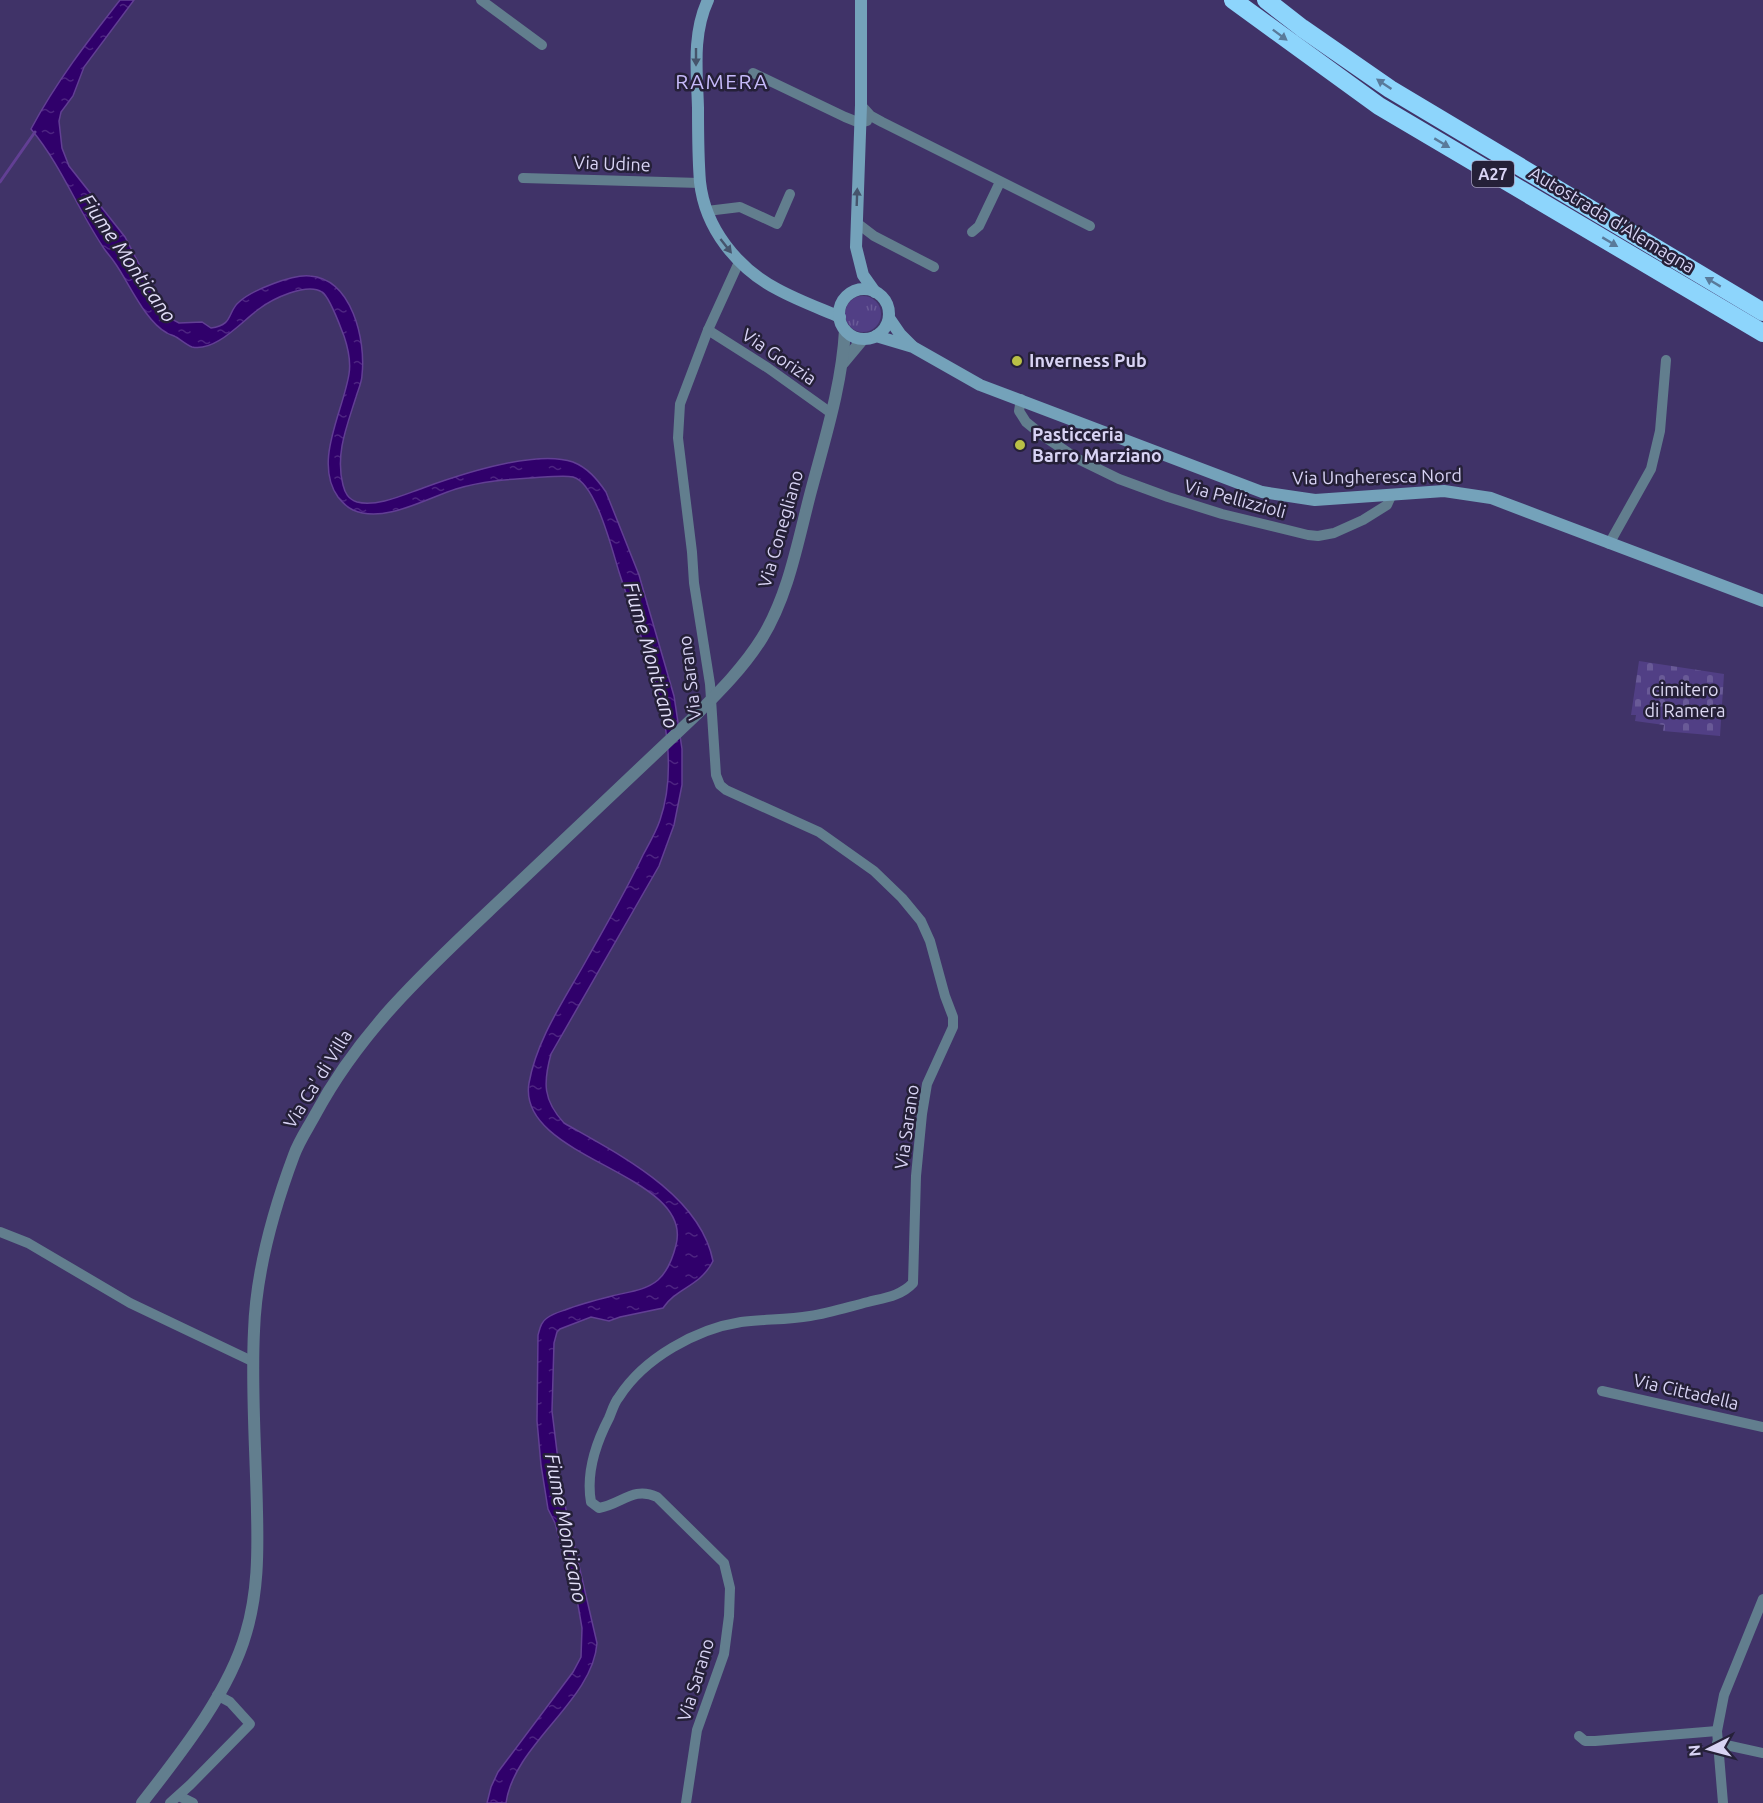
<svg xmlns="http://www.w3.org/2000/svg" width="1763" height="1803" viewBox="0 0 1763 1803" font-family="Ubuntu,sans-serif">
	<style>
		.grass { fill: url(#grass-tufts) }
		.cemetery { fill: url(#cemetery-stones) }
		.water { fill: url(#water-ripples); stroke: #623f94; stroke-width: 1.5 }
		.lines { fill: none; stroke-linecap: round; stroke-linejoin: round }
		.stream { stroke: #623f94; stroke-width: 3 }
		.minor { stroke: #627e8e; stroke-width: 10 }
		.tertiary { stroke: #627e8e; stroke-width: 12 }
		.secondary { stroke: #74a2ba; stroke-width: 12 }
		.motorway { stroke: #8dd5fc; stroke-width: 18 }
		.oneway { fill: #597a9a }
		.oneway2 { fill: #45546c }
		.poi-dot { fill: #b9c046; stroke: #252038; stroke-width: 2 }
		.labels { text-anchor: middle; stroke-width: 5; stroke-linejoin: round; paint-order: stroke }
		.shield { fill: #252038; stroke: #a29dbc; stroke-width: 1.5 }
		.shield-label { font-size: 16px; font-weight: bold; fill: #d8d3f4 }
		.street-label { font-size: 18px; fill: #d8d3f4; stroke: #252038 }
		.poi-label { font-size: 18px; font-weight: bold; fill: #d8d3f4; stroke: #252038; text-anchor: start }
		.park-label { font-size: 18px; fill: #dcd8f3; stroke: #252038 }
		.water-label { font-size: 20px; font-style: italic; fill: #e2def9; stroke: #252038 }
		.quarter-label { font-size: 21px; letter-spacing: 1.5px; fill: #c6bafa; stroke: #252038 }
	</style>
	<defs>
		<pattern id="grass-tufts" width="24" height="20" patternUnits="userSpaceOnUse" patternTransform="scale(1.5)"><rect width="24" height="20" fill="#513f85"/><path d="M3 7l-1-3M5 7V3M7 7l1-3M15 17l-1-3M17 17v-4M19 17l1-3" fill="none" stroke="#695a97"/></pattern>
		<pattern id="cemetery-stones" width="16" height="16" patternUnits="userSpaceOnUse" patternTransform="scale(1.5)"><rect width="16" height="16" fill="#513f85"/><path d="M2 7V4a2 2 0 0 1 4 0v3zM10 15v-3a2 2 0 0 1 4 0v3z" fill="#695a97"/></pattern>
		<pattern id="water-ripples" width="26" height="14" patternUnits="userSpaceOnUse" patternTransform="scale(1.5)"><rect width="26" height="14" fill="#30006b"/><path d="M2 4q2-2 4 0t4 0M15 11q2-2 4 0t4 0" fill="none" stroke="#4d2481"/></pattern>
	</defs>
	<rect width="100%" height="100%" fill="#403368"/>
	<!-- grass -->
	<circle class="grass" cx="863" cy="314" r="18"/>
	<!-- cemetery -->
	<path class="cemetery" d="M 1639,661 L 1724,674 L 1720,736 L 1663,731 L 1664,725 L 1635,721 L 1636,715 L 1631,715 Z"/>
	<!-- water -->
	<path class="water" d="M 120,0 L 134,0 L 84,67 L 73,96 L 61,112 L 59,121 L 62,148 L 69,166 L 125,237 L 166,316 L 179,323 L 202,322 L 211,328 C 234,325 227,312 239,302 C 252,290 293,274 310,276 C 352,279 366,340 362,375 C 362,382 358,390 356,397 C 347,426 335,454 343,485 C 345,493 348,499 357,502 C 377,507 403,495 423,488 C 459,475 536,449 573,462 C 588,468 597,479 606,492 L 639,575 L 674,696 L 682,749 L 682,785 L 674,825 L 659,866 L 551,1054 C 543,1083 543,1100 564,1123 C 618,1154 700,1194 713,1261 C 700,1287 677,1287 663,1308 L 620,1317 L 609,1321 L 591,1317 L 560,1329 L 557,1332 L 554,1343 L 552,1411 L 562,1492 L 597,1643 C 593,1701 514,1744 506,1803 L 487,1803 L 491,1787 L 498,1772 L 573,1672 L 581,1657 L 582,1628 L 578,1605 L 555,1523 L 548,1509 L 541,1465 L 537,1421 L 538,1335 C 540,1328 541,1322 547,1318 C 552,1314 559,1312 565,1310 C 580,1304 596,1300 612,1296 C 627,1292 645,1291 658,1280 C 667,1272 673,1257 676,1245 C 695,1173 516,1159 529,1083 C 537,1038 565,999 587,959 C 606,925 626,891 643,855 C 649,844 656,832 660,820 C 687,741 643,647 619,572 C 612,550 596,483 573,477 C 564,475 553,477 544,477 C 515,479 485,480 456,489 C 427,498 384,524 353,510 C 346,507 342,502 338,497 C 313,462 343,412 349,374 C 351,362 348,348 344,336 C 340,326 330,297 322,292 C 307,282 272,299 259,309 C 241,322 216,352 192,347 C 188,346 178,338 176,337 C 173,335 170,335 167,333 C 145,321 129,283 115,263 C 111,257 106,252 103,247 C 77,208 61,165 31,129 C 56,82 87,42 120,0 Z"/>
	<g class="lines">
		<!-- stream -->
		<path class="stream" d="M 0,182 L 35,132"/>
		<!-- minor -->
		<g class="minor">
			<path d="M 481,0 L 542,45"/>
			<path d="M 753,73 L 845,117 L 860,123 L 867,121"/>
			<path d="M 861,105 L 871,116 L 882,122 L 1090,226"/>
			<path d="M 523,178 L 700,183"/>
			<path d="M 707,211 L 740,207 L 777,224 L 790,194"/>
			<path d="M 857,223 L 874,236 L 934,267"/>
			<path d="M 972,232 L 979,226 L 1000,182"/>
			<path d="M 708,330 L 768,368 L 831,413"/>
			<path d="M 1021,399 L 1019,411 L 1026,422 L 1042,435 L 1076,458 L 1119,479 L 1168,497 L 1222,514 L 1308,535 L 1318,536 L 1334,533 L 1363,520 L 1387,505 L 1392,494"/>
			<path d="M 1609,544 L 1651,469 L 1660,431 L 1666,360"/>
			<path d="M 0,1232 L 28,1243 L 130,1303 L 254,1362"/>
			<path d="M 1602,1391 L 1763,1427"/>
			<path d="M 1579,1736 L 1585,1741 L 1595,1741 L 1717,1731"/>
			<path d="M 1717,1743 L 1763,1753"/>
			<path d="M 179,1796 L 193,1803"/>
			<path d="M 170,1803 L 190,1785 L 250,1724 L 230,1702 L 217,1695"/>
			<path d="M 686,1803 L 697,1730 L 724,1654 L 729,1616 L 730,1588 L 724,1563 L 657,1497 C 633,1486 622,1504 599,1508 L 591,1502 C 586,1474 596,1443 609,1418 C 612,1411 614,1403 619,1397 C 644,1358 696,1329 741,1322 C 764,1319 787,1320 810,1316 C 829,1313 848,1307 868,1302 C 884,1298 901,1296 913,1283 L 916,1176 L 922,1114 L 927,1084 L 953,1027 L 953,1017 L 945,996 L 930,941 L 921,921 L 902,898 L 874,871 L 819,832 L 726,790 L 720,785 L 716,775 L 710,684 L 694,583 L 692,552 L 678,438 L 680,404 L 708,330 L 739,262"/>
			<path d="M 1723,1803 L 1717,1731 L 1724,1695 L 1763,1599"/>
		</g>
		<!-- tertiary -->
		<g class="tertiary">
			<path d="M 843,363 L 863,339"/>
			<path d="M 142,1803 C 180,1754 229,1693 246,1633 C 258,1593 258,1553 257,1512 C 256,1452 251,1391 254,1331 C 256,1271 273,1211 294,1155 C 299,1141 308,1128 315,1115 C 363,1025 435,962 509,892 C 571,833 634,774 696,715 C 720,691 744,667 762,638 C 789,594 798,540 811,491 C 825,438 842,385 845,330"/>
		</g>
		<!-- secondary -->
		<g class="secondary">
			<path d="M 708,0 C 692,34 697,72 698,108 C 698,133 698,157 700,182 C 705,228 737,268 777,289 C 797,300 819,308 840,317"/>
			<path d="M 861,0 L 861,105 L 856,247 L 863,275 L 875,292"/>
			<circle cx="864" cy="314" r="25"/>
			<path d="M 889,318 L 900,334 L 912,346"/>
			<path d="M 876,336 L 913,347 L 980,385 L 1262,492 L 1315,500 L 1444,491 L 1491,498 L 1763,601"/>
		</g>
		<!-- motorway -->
		<g class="motorway">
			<path d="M 1233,0 L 1379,106 L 1763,333"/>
			<path d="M 1266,0 L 1302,28 L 1390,89 L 1763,312"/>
		</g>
	</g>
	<!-- one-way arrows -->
	<defs><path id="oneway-solid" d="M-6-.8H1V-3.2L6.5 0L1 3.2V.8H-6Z" transform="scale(1.5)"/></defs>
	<g class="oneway">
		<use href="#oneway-solid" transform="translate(1280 35) rotate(37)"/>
		<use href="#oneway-solid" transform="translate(1384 84) rotate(-146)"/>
		<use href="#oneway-solid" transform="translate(1442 143) rotate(31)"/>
		<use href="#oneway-solid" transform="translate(1610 242) rotate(31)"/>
		<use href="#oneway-solid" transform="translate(1713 282) rotate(-149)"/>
	</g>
	<g class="oneway2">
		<use href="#oneway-solid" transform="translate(696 57) rotate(90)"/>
		<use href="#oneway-solid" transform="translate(857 197) rotate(-88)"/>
		<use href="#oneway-solid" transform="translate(726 246) rotate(52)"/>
	</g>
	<!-- markers -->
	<g class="poi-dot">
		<circle cx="1017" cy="361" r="6"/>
		<circle cx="1020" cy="445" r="6"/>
	</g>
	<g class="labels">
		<!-- shield labels -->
		<rect class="shield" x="1472" y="161" width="42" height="26" rx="4.5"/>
		<g class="shield-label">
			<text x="1493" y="180">A27</text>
		</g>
		<!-- street labels -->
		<g class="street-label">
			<text transform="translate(612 164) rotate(2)" y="6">Via Udine</text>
			<text transform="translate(1612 220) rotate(31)" y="6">Autostrada d'Alemagna</text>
			<text transform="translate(779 357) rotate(34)" y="6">Via Gorizia</text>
			<text transform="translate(1377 477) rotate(-1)" y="6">Via Ungheresca Nord</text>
			<text transform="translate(1235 499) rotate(15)" y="6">Via Pellizzioli</text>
			<text transform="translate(781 529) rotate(-74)" y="6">Via Conegliano</text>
			<text transform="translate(690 678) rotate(-97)" y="6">Via Sarano</text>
			<text transform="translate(318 1079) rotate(-58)" y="6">Via Ca' di Villa</text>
			<text transform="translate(907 1127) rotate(-82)" y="6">Via Sarano</text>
			<text transform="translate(1686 1392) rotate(13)" y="6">Via Cittadella</text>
			<text transform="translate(696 1680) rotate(-73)" y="6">Via Sarano</text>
		</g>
		<!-- poi labels -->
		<g class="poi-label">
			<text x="1029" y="367">Inverness Pub</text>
			<text x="1032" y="441">Pasticceria<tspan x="1032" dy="21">Barro Marziano</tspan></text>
		</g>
		<!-- park labels -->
		<g class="park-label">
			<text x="1685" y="696">cimitero<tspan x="1685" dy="21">di Ramera</tspan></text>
		</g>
		<!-- water labels -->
		<g class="water-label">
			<text transform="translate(128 258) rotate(55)" y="7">Fiume Monticano</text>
			<text transform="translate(651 655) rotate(74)" y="7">Fiume Monticano</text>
			<text transform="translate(566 1528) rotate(79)" y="7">Fiume Monticano</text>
		</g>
		<!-- quarter labels -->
		<g class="quarter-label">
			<text x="722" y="89">RAMERA</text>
		</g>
	</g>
	<!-- north arrow -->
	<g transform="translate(1709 1749) rotate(264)" stroke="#252038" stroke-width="4.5" paint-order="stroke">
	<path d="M0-4.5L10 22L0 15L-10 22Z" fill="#d8d3f4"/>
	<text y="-9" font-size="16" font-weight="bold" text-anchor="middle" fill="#d8d3f4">N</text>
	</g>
</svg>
